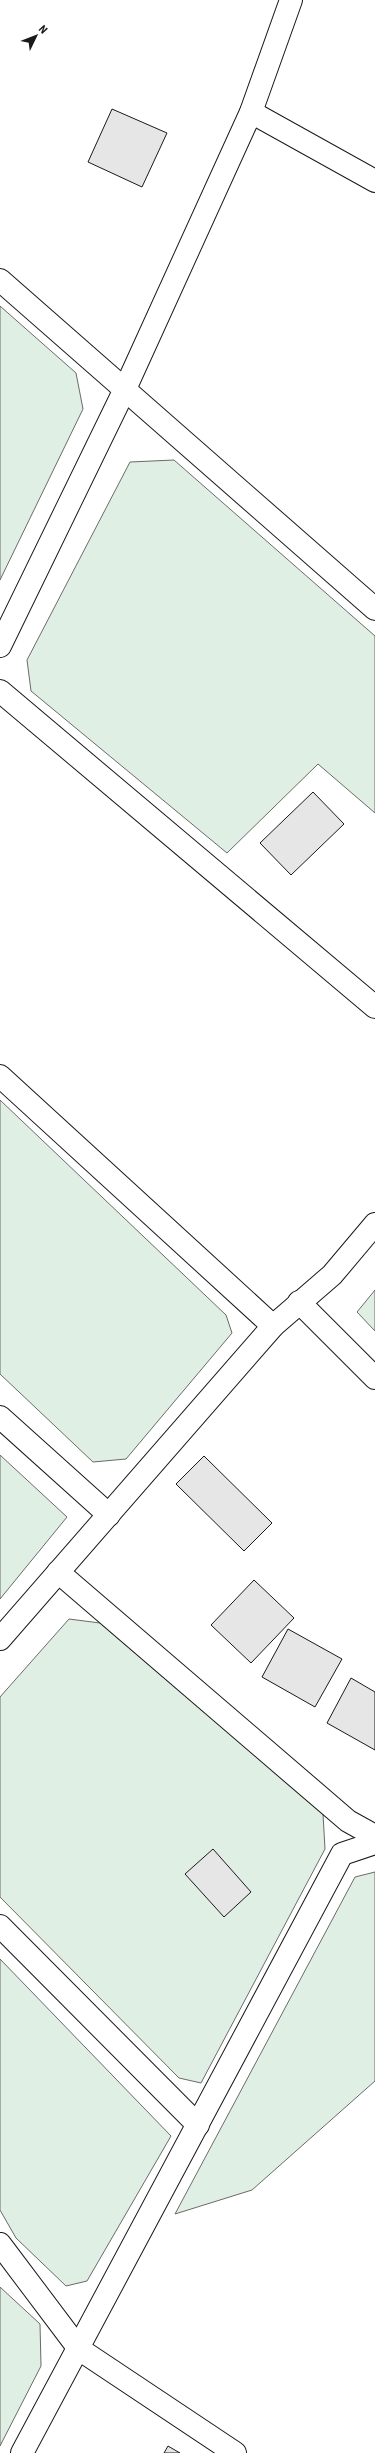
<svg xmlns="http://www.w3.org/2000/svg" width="375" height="2453" viewBox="0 0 375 2453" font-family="'Roboto Condensed',sans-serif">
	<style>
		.green { fill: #e0efe3; stroke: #6a6a6a }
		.building { fill: #e6e6e6; stroke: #1a1a1a }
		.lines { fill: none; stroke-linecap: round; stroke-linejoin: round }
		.minor-casing { stroke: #1a1a1a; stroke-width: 24 }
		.minor { stroke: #fff; stroke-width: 22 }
	</style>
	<rect width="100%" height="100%" fill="#fff"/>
	<!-- green -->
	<g class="green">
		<path d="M 0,306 L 76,373 L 83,409 L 0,580 Z"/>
		<path d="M 174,460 L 375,636 L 375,813 L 318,764 L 227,853 L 31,691 L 27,660 L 130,462 Z"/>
		<path d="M 0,1100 L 226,1315 L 232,1333 L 126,1459 L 93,1462 L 0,1374 Z"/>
		<path d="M 375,1290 L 375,1331 L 357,1312 Z"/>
		<path d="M 0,1455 L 67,1517 L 0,1599 Z"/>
		<path d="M 69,1619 L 100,1623 L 323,1814 L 325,1849 L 201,2083 L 179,2078 L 0,1897 L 0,1697 Z"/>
		<path d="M 375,1872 L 375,2081 L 252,2190 L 175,2214 L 355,1877 Z"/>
		<path d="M 0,1959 L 171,2136 L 87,2281 L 66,2286 L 16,2238 L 0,2210 Z"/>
		<path d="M 0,2287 L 40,2324 L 41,2366 L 0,2446 Z"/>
	</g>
	<!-- building -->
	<g class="building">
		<path d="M 112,109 L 167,133 L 142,187 L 88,162 Z"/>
		<path d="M 313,792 L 344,824 L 291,875 L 260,843 Z"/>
		<path d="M 204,1456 L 272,1523 L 244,1551 L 176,1484 Z"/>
		<path d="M 254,1580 L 294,1618 L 251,1663 L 211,1625 Z"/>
		<path d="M 288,1629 L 342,1659 L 315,1707 L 262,1677 Z"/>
		<path d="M 351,1678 L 375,1692 L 375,1750 L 327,1723 Z"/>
		<path d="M 213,1849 L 251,1892 L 224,1917 L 185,1874 Z"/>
		<path d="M 168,2446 L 180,2453 L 164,2453 Z"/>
	</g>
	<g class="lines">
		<defs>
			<g id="minor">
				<path d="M 251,112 L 375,181"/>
				<path d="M 0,280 L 375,609"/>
				<path d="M 0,646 L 125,389 L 251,112 L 291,0"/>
				<path d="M 0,691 L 375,1007"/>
				<path d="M 0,1076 L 273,1326"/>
				<path d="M 299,1302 L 375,1378"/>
				<path d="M 0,1417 L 109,1515"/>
				<path d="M 58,1572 L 348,1821 L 375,1836"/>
				<path d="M 0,1639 L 273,1326 L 332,1275 L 375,1224"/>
				<path d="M 0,1926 L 198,2125"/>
				<path d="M 0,2244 L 79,2349 L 235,2453"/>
				<path d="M 22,2453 L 342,1854 L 375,1843"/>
			</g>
		</defs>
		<!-- minor casing -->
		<use href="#minor" class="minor-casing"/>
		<!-- minor -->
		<use href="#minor" class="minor"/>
	</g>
	<!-- north arrow -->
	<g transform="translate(36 36) rotate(47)" stroke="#ffffff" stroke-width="3" paint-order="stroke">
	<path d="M0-3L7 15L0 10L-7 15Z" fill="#1a1a1a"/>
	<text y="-6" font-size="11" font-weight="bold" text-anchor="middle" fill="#1a1a1a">N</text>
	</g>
</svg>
